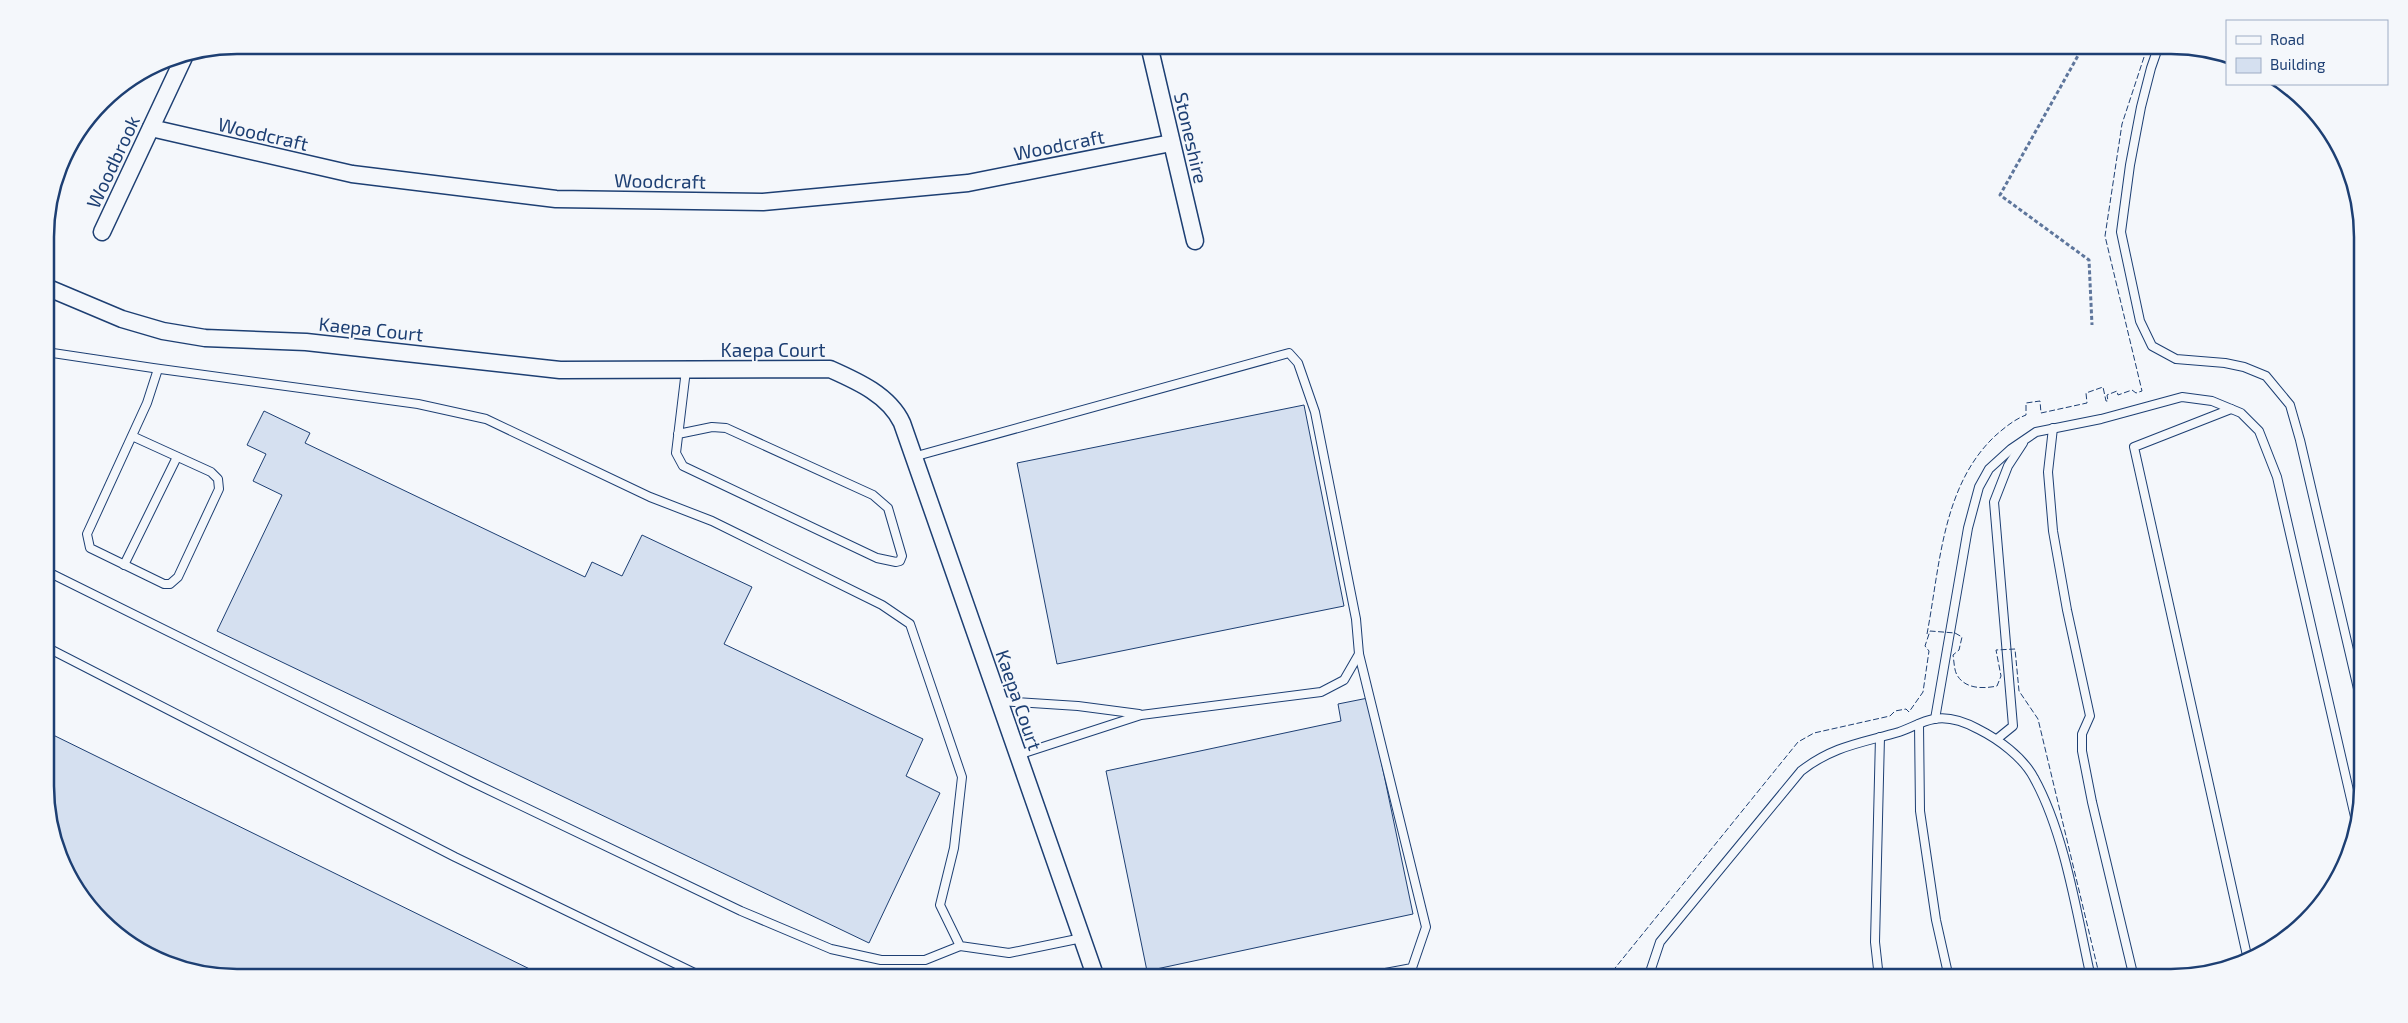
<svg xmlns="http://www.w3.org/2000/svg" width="2408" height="1023" viewBox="0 0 2408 1023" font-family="'Exo 2',sans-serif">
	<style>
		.building { fill: #d5e0f0; stroke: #1d3f73 }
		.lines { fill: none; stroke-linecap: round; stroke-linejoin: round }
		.service-casing { stroke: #1d3f73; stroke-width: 10 }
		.minor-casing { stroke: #1d3f73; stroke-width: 19 }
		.path { stroke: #5e769c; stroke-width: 3; stroke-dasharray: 4 2.5; stroke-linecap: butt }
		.service { stroke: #f4f7fb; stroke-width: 8 }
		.minor { stroke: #f4f7fb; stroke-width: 16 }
		.fence { stroke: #1d3f73; stroke-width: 1; stroke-dasharray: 6 2.5; stroke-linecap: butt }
		.labels { text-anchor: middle; stroke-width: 4; stroke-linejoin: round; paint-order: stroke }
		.street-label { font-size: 19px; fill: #1d3f73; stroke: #f4f7fb }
		.rim { fill: none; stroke: #1d3f73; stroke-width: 2.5 }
	</style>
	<rect width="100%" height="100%" fill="#f4f7fb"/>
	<!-- building -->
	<g class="building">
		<path d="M 1304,405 L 1344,606 L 1057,664 L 1017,463 Z"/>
		<path d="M 264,411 L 310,433 L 305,443 L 585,577 L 592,562 L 622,576 L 642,535 L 752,587 L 724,644 L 923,739 L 906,776 L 940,793 L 869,943 L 217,631 L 282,495 L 253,481 L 266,454 L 247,445 Z"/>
		<path d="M 1368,698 L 1413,914 L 1147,971 L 1106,771 L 1341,721 L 1338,704 Z"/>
		<path d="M 47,732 L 548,978 L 237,978 L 164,964 L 120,939 L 85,903 L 60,860 L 47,811 Z"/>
	</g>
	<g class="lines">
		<defs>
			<g id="service">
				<path d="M 2159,45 L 2151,68 L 2141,107 L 2130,165 L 2121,232 L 2140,321 L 2152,346 L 2176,359 L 2225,363 L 2244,367 L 2266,376 L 2290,405 L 2300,440 L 2363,710"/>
				<path d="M 46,352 L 153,368 L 418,404 L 486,419 L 650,497 L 712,521 L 882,605 L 910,624 L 962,777 L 954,848 L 940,905 L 960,946 L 1009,953 L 1082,938"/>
				<path d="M 2231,409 L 2134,447 L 2248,960"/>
				<path d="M 2053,428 L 2048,472 L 2053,531 L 2067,610 L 2090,716 L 2082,734 L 2082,751 L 2092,802 L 2134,978"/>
				<path d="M 678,434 L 712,427 L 726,428 L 873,495 L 888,508 L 902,556 L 900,561 L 896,562 L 877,558 L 683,466 L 676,453 L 686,370"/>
				<path d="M 132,436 L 211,472 L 218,479 L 219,489 L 178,577 L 170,584 L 164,584 L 90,548 L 87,534 L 147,403 L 158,369"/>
				<path d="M 913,457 L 1289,353 L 1298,363 L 1315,412 L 1356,619 L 1359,654 L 1344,680 L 1321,692 L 1141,715 L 1018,755"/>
				<path d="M 124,565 L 177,457"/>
				<path d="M 46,571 L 474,783 L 741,911 L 831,949 L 881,960 L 925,960 L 960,946"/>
				<path d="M 46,647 L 455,857 L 705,978"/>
				<path d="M 1359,654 L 1426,927 L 1412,968 L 1359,978"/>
				<path d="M 999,701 L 1078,706 L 1139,714"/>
				<path d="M 1935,719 L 1968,528 L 1979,487 L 1989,469 L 2011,449 L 2036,432 L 2101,419 L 2182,397 L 2212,401 L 2241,413 L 2259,431 L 2277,477 L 2356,821"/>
				<path d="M 1919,724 L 1920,811 L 1936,920 L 1949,978"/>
				<path d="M 1997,739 L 2013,726 L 1994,502 L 2008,466 L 2023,443"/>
				<path d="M 1652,978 L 1651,969 L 1660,942 L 1801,771 C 1833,746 1861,743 1899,732 C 1911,728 1922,721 1934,719 C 1950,716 1965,722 1978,729 C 1998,739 2023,757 2034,778 C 2065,834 2077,915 2091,978"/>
				<path d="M 1879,978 L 1875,942 L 1880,737"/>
			</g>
			<g id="minor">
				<path d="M 1149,45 L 1195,241"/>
				<path d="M 151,128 L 352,174 L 556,199 L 763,202 L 968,183 L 1171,143"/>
				<path d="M 102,232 L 185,55"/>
				<path d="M 46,287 L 122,319 L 163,331 L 205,338 L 306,342 L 560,370 L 830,369 C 857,381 889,395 902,423 L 1096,978"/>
			</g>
		</defs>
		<!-- service casing -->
		<use href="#service" class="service-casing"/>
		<!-- minor casing -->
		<use href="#minor" class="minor-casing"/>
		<!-- path -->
		<path class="path" d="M 2084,45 L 2000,195 L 2089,260 L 2092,325"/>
		<!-- service -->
		<use href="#service" class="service"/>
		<!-- minor -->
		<use href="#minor" class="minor"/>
		<!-- fence -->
		<g class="fence">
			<path d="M 1927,634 C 1940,566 1942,486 1995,436 C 2004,428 2015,419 2026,415 L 2026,403 L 2040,401 L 2041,413 L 2087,403 L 2086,393 L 2103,387 L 2106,401 L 2108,401 L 2107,395 L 2117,391 L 2118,395 L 2132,390 L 2136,393 L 2142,391 L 2105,236 L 2122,124 L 2148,45"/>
			<path d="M 1607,978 L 1798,742 L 1814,733 L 1890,716 L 1895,711 L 1906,709 L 1909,712 L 1923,692 L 1929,651 L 1925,646 L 1930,631 L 1955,633 L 1962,637 L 1959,650 L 1953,655 C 1954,660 1954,670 1957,675 C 1965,689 1983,689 1997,686 L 2001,676 L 1996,650 L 2015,649 L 2019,691 L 2038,719 L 2100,978"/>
		</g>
	</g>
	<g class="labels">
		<!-- street labels -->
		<g class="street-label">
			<text transform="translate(263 134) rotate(13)" y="7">Woodcraft</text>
			<text transform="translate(1191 138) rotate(77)" y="7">Stoneshire</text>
			<text transform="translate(1059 145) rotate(-11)" y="7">Woodcraft</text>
			<text transform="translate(113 162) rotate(-65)" y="7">Woodbrook</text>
			<text transform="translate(660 181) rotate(1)" y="7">Woodcraft</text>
			<text transform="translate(371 329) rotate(6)" y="7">Kaepa Court</text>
			<text x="773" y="357">Kaepa Court</text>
			<text transform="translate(1019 700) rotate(71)" y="7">Kaepa Court</text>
		</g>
	</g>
	<!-- crop -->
	<path d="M0 0H2408V1023H0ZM237 54H2171A183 183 0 0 1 2354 237V786A183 183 0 0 1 2171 969H237A183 183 0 0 1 54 786V237A183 183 0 0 1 237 54Z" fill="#f4f7fb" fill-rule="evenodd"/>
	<path class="rim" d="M237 54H2171A183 183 0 0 1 2354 237V786A183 183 0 0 1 2171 969H237A183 183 0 0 1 54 786V237A183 183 0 0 1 237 54Z"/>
	<!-- legend -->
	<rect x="2226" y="20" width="162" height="65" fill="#f4f7fb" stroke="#9eadc5"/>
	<rect x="2236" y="36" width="25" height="8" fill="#f4f7fb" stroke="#9eadc5"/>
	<text x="2270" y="45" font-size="15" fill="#1d3f73">Road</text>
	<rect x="2236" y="58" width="25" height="15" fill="#d5e0f0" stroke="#9eadc5"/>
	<text x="2270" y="70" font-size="15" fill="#1d3f73">Building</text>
</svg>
